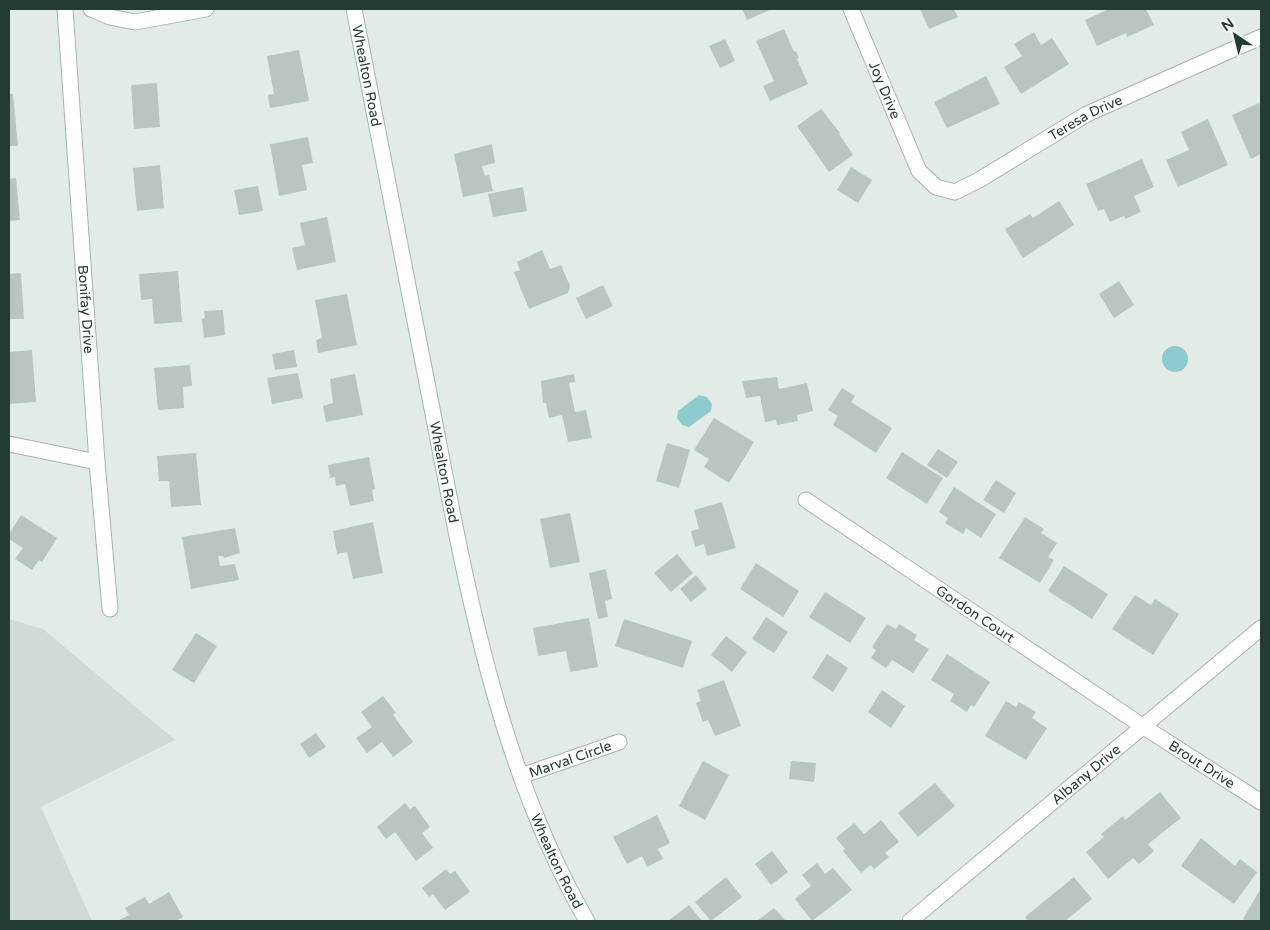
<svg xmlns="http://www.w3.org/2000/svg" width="1270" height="930" viewBox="0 0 1270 930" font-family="'Varela Round',sans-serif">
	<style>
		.built { fill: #d0dbd5 }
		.water { fill: #8dcbce }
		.building { fill: #b8c6bf }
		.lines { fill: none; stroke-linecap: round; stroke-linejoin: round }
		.street-casing { stroke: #a5b4ac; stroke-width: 17 }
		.secondary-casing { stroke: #a1b7ad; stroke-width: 17 }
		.street { stroke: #fff; stroke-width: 15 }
		.secondary { stroke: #fff; stroke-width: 15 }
		.labels { text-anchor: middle; stroke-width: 4.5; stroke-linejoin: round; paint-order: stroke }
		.street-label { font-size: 14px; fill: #233c32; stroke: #f3f8f5 }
	</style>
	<rect width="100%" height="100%" fill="#e2ece6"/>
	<!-- built -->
	<path class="built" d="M 9,619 L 43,629 L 175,740 L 41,807 L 92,921 L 9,921 Z"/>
	<!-- water -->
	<g class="water">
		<circle cx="1175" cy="359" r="13"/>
		<path d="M 699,395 L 707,397 L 712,404 L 711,411 L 689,427 L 682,425 L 677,418 L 678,411 Z"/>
	</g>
	<!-- building -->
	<g class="building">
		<path d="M 742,9 L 772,9 L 747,20 Z"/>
		<path d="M 920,9 L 954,9 L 958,17 L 929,29 Z"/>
		<path d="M 1109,9 L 1146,9 L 1154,25 L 1127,37 L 1126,33 L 1097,46 L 1085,20 Z"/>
		<path d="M 784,29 L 794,52 L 796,51 L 799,58 L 797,59 L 808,84 L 770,101 L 763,86 L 774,81 L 756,41 Z"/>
		<path d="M 1034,32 L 1041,45 L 1052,38 L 1069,64 L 1021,94 L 1004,67 L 1022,56 L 1014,44 Z"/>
		<path d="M 725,39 L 735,61 L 720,68 L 709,46 Z"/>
		<path d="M 299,50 L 309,101 L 270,108 L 268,95 L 274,94 L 267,56 Z"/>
		<path d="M 986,76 L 1000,104 L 947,128 L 934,102 Z"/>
		<path d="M 157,83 L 160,127 L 134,129 L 131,85 Z"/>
		<path d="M 9,94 L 13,94 L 18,146 L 9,146 Z"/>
		<path d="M 1259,103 L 1261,108 L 1261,154 L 1251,159 L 1232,115 Z"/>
		<path d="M 821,109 L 840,133 L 839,134 L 853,155 L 829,172 L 797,126 Z"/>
		<path d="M 1208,119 L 1228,165 L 1178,187 L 1166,160 L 1189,150 L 1181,132 Z"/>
		<path d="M 308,137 L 313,163 L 302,165 L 307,190 L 279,196 L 270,144 Z"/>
		<path d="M 492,144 L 495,163 L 482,166 L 485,176 L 489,175 L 493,191 L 463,197 L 454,154 Z"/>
		<path d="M 1142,159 L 1154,187 L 1134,196 L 1141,212 L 1125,219 L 1124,216 L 1110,222 L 1104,209 L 1098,211 L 1086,184 Z"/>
		<path d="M 160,165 L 164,208 L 137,211 L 133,168 Z"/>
		<path d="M 851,167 L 872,180 L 858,203 L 837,190 Z"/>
		<path d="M 16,178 L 20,220 L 9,221 L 9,179 Z"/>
		<path d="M 258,186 L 263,211 L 239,215 L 234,190 Z"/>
		<path d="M 523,187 L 527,211 L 493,217 L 488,194 Z"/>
		<path d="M 1059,201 L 1074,225 L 1023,258 L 1005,229 L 1030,214 L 1033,218 Z"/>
		<path d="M 327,217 L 336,262 L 297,270 L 292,248 L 305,245 L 300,223 Z"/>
		<path d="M 542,250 L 550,269 L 561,265 L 570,286 L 568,293 L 529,309 L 514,272 L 520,270 L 517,262 Z"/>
		<path d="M 178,271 L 182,322 L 154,324 L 152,299 L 141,300 L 139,274 Z"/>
		<path d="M 21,273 L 24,319 L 9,319 L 9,274 Z"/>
		<path d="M 1119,281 L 1134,305 L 1114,318 L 1099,294 Z"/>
		<path d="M 603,285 L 613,306 L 586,319 L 576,298 Z"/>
		<path d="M 347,294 L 357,345 L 318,353 L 316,340 L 322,338 L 315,300 Z"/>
		<path d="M 223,310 L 225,335 L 204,338 L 202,319 L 205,318 L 204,311 Z"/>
		<path d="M 32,350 L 36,402 L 9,404 L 9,352 Z"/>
		<path d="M 294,350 L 297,367 L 275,370 L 272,354 Z"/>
		<path d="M 190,365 L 192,386 L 183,387 L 184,408 L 158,410 L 154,368 Z"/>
		<path d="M 298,373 L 303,398 L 272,404 L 267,378 Z"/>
		<path d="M 355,374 L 363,415 L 326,422 L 323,406 L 333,403 L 330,379 Z"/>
		<path d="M 574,374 L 575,382 L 569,383 L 575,412 L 586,410 L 592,438 L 568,442 L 562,415 L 549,418 L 546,403 L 543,403 L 541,381 Z"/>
		<path d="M 777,377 L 779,389 L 807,383 L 813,411 L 797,415 L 798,421 L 777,425 L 776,420 L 765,422 L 760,396 L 746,398 L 742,381 Z"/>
		<path d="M 842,388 L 855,396 L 851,402 L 892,428 L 876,453 L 833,425 L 838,416 L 828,410 Z"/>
		<path d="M 714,418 L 754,442 L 729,483 L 704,467 L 709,459 L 694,450 Z"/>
		<path d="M 667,443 L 690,450 L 679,488 L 656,481 Z"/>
		<path d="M 938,449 L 958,462 L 947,478 L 927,465 Z"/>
		<path d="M 902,452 L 943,478 L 927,504 L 886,478 Z"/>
		<path d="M 196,453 L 201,505 L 171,507 L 169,481 L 159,481 L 157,456 Z"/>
		<path d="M 369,457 L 375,489 L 372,490 L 374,501 L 350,506 L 345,484 L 336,486 L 335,477 L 330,478 L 328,465 Z"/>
		<path d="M 996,480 L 1016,493 L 1004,513 L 983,500 Z"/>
		<path d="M 954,487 L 996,514 L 981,538 L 966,528 L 963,534 L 945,523 L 948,518 L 939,512 Z"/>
		<path d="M 722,502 L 736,548 L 707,556 L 704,544 L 695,547 L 691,531 L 699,529 L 694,510 Z"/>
		<path d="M 570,513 L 580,562 L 550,568 L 540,519 Z"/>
		<path d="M 21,515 L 57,538 L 42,562 L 39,560 L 32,570 L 15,559 L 23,548 L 9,539 L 9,534 Z"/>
		<path d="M 1025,517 L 1044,529 L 1041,533 L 1057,543 L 1048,557 L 1054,560 L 1040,583 L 999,558 Z"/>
		<path d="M 373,522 L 383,573 L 353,579 L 347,552 L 337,554 L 333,531 Z"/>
		<path d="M 235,528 L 240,553 L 224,558 L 223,556 L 218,556 L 220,566 L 235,564 L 239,580 L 191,589 L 182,537 Z"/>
		<path d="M 677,554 L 693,573 L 671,592 L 654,573 Z"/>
		<path d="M 756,563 L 799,591 L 783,617 L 740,589 Z"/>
		<path d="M 1064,566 L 1108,594 L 1092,619 L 1048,591 Z"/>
		<path d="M 606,569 L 612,599 L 605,601 L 608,617 L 598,619 L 589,573 Z"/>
		<path d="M 696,575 L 707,589 L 691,602 L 680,589 Z"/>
		<path d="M 825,592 L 866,618 L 850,643 L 809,617 Z"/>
		<path d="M 1135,595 L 1151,605 L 1155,599 L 1179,614 L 1153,655 L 1112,629 Z"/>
		<path d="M 766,617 L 788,632 L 774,653 L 752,639 Z"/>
		<path d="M 589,618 L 598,667 L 570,672 L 566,651 L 538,656 L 533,628 Z"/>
		<path d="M 624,619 L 692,641 L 683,668 L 615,646 Z"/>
		<path d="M 887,624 L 896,629 L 899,624 L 917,635 L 914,640 L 929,649 L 913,673 L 892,660 L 886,668 L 871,658 L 876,650 L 872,647 Z"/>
		<path d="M 196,633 L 217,646 L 194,683 L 172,670 Z"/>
		<path d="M 726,636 L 747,652 L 732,672 L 711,655 Z"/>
		<path d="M 827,654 L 848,668 L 833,692 L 812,678 Z"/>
		<path d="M 947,654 L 990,682 L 974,707 L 971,705 L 967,712 L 950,701 L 954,694 L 931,680 Z"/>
		<path d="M 724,680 L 741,726 L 715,736 L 708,720 L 703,722 L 696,703 L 701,701 L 697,690 Z"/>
		<path d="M 882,690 L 905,706 L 891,728 L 868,712 Z"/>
		<path d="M 383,696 L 396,713 L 393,715 L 413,742 L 393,757 L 382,742 L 367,753 L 356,738 L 372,727 L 361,712 Z"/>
		<path d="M 1006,701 L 1016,707 L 1019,702 L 1036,712 L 1032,718 L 1047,728 L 1026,760 L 985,736 Z"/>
		<path d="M 316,733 L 326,747 L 309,758 L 300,744 Z"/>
		<path d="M 703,761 L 729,775 L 705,820 L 679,806 Z"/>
		<path d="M 791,761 L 816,763 L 814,782 L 789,779 Z"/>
		<path d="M 935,783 L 955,806 L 918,837 L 898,813 Z"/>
		<path d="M 1160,792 L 1181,818 L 1148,844 L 1154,851 L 1139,864 L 1133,858 L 1108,879 L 1086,852 L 1104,837 L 1101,834 L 1123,816 L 1125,820 Z"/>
		<path d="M 405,803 L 410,809 L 415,806 L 430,827 L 422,833 L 433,848 L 416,861 L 395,832 L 386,839 L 377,827 Z"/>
		<path d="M 657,815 L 670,843 L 658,849 L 663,859 L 647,867 L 642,856 L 627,864 L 613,837 Z"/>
		<path d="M 881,820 L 899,842 L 885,853 L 889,857 L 874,869 L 871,865 L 861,873 L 843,851 L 845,849 L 836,838 L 854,823 L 864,834 Z"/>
		<path d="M 1201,838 L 1235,866 L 1240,859 L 1257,872 L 1234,904 L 1181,866 Z"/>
		<path d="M 772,851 L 788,872 L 771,885 L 755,864 Z"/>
		<path d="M 817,863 L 825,874 L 833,868 L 852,890 L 812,921 L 795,899 L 811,886 L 802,875 Z"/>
		<path d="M 446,869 L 450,874 L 455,871 L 470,892 L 445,910 L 433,894 L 429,897 L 422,888 Z"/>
		<path d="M 726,877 L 742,897 L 711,921 L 695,902 Z"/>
		<path d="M 1074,877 L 1092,899 L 1065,921 L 1028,921 L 1025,917 Z"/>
		<path d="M 1261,888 L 1261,921 L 1247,921 L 1243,919 Z"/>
		<path d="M 169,892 L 183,917 L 176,921 L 117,921 L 129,915 L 125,908 L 145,897 L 149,904 Z"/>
		<path d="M 689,905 L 702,921 L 668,921 Z"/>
		<path d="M 774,908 L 786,921 L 757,921 Z"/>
	</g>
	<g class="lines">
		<defs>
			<g id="street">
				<path id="s1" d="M 65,9 L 97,462 L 110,609"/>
				<path d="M 91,9 L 110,17 L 135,22 L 206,9"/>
				<path id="s2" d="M 851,9 L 919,171 L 936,187 L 955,192 L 979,180 L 1087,114 L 1261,37"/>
				<path d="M 9,444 L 97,462"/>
				<path id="s3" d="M 806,500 L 1144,727 L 1261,802"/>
				<path id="s4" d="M 521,776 L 619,742"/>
				<path id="s5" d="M 910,921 L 1261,628"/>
			</g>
			<g id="secondary">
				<path id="s6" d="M 354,9 C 381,147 408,286 435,424 C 468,594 499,769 587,921"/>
			</g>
		</defs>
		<!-- street casing -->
		<use href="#street" class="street-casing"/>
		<!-- secondary casing -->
		<use href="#secondary" class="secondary-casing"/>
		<!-- street -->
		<use href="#street" class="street"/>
		<!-- secondary -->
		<use href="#secondary" class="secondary"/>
	</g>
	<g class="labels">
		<!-- street labels -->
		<g class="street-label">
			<text dy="5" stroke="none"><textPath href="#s6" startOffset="68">Whealton Road</textPath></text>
			<text dy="5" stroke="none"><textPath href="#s2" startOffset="88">Joy Drive</textPath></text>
			<text dy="5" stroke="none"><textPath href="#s2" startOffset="369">Teresa Drive</textPath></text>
			<text dy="5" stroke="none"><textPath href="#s1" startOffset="301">Bonifay Drive</textPath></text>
			<text dy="5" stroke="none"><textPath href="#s6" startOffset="472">Whealton Road</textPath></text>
			<text dy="5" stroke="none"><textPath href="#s3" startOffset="204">Gordon Court</textPath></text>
			<text dy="5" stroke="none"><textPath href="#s4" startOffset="52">Marval Circle</textPath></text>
			<text dy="5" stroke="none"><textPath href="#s3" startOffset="476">Brout Drive</textPath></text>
			<text dy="5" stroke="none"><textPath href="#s5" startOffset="229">Albany Drive</textPath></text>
			<text dy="5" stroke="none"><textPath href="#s6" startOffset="878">Whealton Road</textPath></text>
		</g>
	</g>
	<!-- border -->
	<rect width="1270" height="930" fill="none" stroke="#233c32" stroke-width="20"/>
	<!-- north arrow -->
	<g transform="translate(1235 35) rotate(325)" stroke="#f3f8f5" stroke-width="4" paint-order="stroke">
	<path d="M0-4L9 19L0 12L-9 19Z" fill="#233c32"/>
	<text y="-8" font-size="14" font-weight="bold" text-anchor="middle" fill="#233c32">N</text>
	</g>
</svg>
